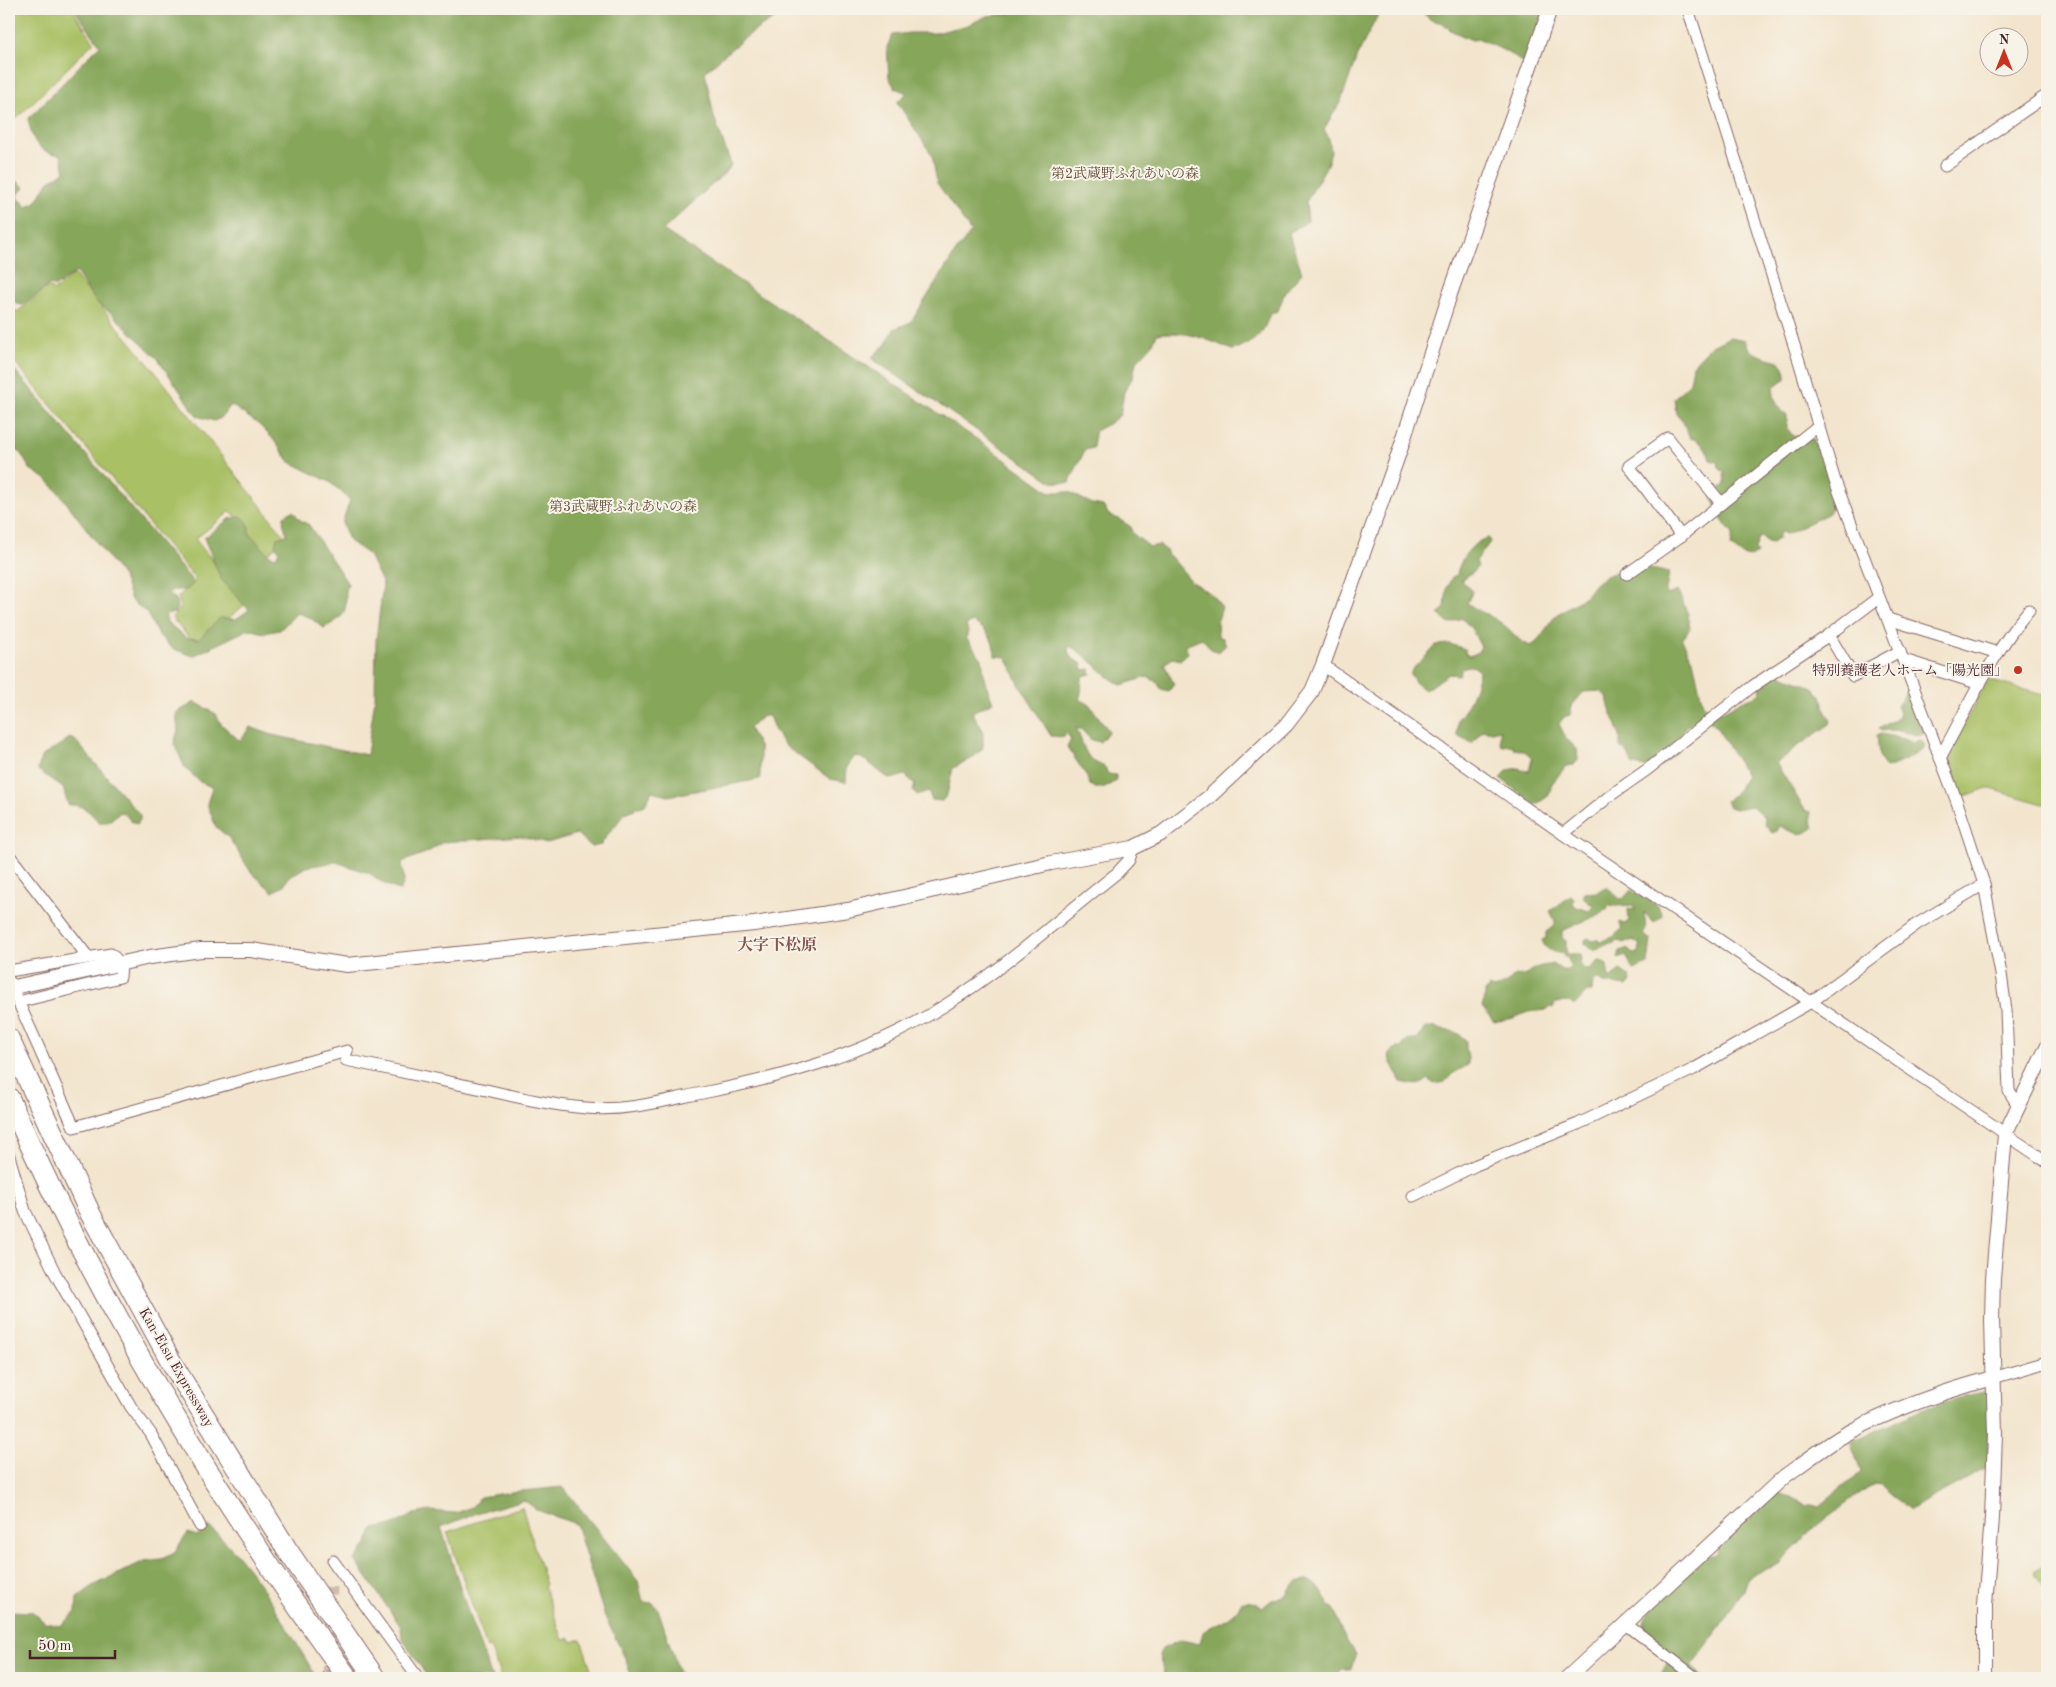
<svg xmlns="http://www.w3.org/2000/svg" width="2056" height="1687" viewBox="0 0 2056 1687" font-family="'Old Standard TT','Noto Serif JP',serif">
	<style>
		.green { fill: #a9c065; stroke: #7a7048 }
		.forest { fill: #86a65a; stroke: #686242 }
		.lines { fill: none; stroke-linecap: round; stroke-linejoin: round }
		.minor-tunnel { stroke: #d1bdad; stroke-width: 11; stroke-dasharray: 11 5.5; stroke-linecap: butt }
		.minor-casing { stroke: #856464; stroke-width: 13 }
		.tertiary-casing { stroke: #856464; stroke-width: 16 }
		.motorway-casing { stroke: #856464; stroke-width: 22 }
		.minor { stroke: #fff; stroke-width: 11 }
		.tertiary { stroke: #fff; stroke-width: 14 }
		.motorway { stroke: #fff; stroke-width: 20 }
		.poi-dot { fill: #c8321e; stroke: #f7f3e8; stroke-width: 2 }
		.labels { text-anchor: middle; stroke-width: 4; stroke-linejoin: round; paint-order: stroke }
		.park-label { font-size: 14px; fill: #664f3c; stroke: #f7f3e8 }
		.poi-label { font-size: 14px; fill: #4a1f2b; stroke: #f7f3e8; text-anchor: end }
		.street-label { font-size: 14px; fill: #4a1f2b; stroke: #f7f3e8 }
		.quarter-label { font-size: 16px; font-weight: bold; fill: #86534e; stroke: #f7f3e8 }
	</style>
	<rect width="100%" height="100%" fill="#f7f3e8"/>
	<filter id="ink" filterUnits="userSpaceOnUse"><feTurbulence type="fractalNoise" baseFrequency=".02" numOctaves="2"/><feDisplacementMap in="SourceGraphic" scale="10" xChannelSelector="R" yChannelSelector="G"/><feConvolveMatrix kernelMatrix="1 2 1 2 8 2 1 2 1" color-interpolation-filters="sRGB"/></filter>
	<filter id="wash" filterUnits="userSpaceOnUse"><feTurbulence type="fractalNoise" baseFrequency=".0096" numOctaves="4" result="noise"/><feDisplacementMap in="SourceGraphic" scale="20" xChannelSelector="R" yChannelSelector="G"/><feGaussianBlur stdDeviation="1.12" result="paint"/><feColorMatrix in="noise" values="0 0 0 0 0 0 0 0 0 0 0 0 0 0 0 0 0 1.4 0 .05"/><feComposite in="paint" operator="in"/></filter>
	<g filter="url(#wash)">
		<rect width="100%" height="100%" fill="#f3e5cd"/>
		<!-- green -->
		<g class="green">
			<path d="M 9,9 L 72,9 L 94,42 L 15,120 L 9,97 Z"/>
			<path d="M 74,274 L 161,379 L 286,538 L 267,554 L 231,511 L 195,539 L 247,603 L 195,645 L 172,618 L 181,607 L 178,597 L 196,580 L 9,355 L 9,302 L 17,312 L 49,286 L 53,291 Z"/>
			<path d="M 1988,680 L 2047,696 L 2047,805 L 1987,788 L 1963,797 L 1947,754 Z"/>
			<path d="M 522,1507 L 546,1585 L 544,1586 L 563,1640 L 570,1638 L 572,1642 L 581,1639 L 594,1678 L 501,1678 L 490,1647 L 487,1648 L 447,1532 Z"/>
			<path d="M 2047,1564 L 2047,1589 L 2033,1572 Z"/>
		</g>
		<!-- forest -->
		<g class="forest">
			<path d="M 74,9 L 797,9 C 761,21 733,47 705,72 L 714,117 L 731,164 L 729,169 L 663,230 L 978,440 L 1050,492 L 1069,492 L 1092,504 L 1103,506 L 1109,515 L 1119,519 L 1131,527 L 1132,533 L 1150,547 L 1159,545 L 1166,550 L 1168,556 L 1172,558 L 1192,582 L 1211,594 L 1222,607 L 1217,623 L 1218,636 L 1223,638 L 1226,645 L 1219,652 L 1211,649 L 1202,638 L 1185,645 L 1188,653 L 1180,660 L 1173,658 L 1164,664 L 1174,684 L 1169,691 L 1161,689 L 1157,682 L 1147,677 L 1121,685 C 1100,674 1090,655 1069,646 L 1068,651 L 1071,658 L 1081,663 L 1083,670 L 1090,669 L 1091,674 L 1083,676 C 1080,684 1083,691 1079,699 L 1089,704 L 1109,731 L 1100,742 L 1091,740 L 1081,729 L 1076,729 C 1087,749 1082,758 1105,767 L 1108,774 L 1116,775 L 1116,781 L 1104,788 L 1095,788 L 1090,785 L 1086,775 L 1067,747 L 1071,740 L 1067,733 L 1063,737 L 1051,736 L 1019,684 L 1006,657 L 995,656 C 994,639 987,630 973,622 L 966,625 L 968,632 L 966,638 L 982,659 L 985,682 L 993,702 L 972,712 L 983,730 L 983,748 L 971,759 L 953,768 L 947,795 L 942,801 L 932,800 L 928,791 L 917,795 L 913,791 L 915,784 L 905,775 L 891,779 C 878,773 869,759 855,756 L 847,767 L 846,782 L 830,779 L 784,745 L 775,731 L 769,716 L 763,716 L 749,728 L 760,748 L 760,779 L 668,796 L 652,791 L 645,805 L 624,813 C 617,826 607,833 601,845 L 591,847 L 577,834 L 547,843 L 521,836 L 443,842 L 428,852 L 402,862 L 404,882 L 400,891 L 383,883 L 369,873 L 336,862 L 306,867 L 290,876 L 283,886 L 273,892 L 251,872 L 229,838 L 216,827 L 207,804 L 212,787 L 200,782 L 185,768 L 174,743 L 178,730 L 176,713 L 195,702 L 216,714 L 221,724 L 240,741 L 250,727 L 272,735 L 367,755 L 375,698 L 376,640 L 383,584 L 369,555 L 349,541 L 342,523 L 350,500 L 330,482 L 290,462 L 272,438 L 257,423 L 231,405 L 221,418 L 214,421 L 197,416 L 158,359 L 112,314 L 97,303 L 76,272 L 54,287 L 50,284 L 23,305 L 17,304 L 9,297 L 9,263 L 14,256 L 10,247 L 15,235 L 9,228 L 9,181 L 17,181 L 24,187 L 17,197 L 27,206 L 36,202 L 49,181 L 65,172 L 61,155 C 37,152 33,142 28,119 L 100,45 Z"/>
			<path d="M 1016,9 L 1381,9 L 1357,56 L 1341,101 L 1324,129 L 1329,139 L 1331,152 L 1327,165 L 1306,202 L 1308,221 L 1289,233 C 1292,247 1298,259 1302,273 L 1285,292 L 1278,311 L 1270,313 C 1263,336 1255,342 1232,350 C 1207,339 1186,330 1157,334 L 1152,345 L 1136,362 L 1133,377 L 1124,392 L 1120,415 L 1110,423 L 1095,431 L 1093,448 L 1085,450 L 1069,483 L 1052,482 L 871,358 L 886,344 L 894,329 L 911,322 L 956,251 L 971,232 L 937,183 L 932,155 L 897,102 L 907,93 L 895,88 L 889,78 L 887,47 L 893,35 L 910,33 L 936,33 L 968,25 L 987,16 L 1008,14 Z"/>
			<path d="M 1406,9 L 1545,9 L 1534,40 L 1522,62 L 1505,51 L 1480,39 L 1472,40 L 1450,30 L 1443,23 L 1431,20 L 1418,9 Z"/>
			<path d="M 1730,337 L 1745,340 C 1746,343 1748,348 1751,350 C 1764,362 1787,354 1786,378 L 1773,387 C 1774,399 1776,407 1787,415 L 1787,428 L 1793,436 L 1812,439 L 1823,459 L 1835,500 L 1829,513 L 1791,532 L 1786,534 L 1781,532 L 1779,534 L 1779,538 L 1772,543 L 1767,542 L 1762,537 L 1759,538 L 1755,549 L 1757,554 C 1747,561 1739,553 1731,546 L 1733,534 C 1722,522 1716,511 1712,496 L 1716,490 L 1725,485 L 1724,473 L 1719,468 L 1718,462 L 1710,460 C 1707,448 1702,441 1690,438 L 1683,422 L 1676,414 L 1674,398 L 1690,383 L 1693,365 L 1710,347 Z"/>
			<path d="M 9,363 L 194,583 L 187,590 L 172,590 L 168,594 L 176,599 L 177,607 L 175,613 L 165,614 L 167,622 L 186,638 L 199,639 L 220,618 L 236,619 L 249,610 L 221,579 L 204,538 L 229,519 L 242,517 C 249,522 249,525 249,533 L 269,555 L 276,557 L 279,551 L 275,545 L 277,538 L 287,535 L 283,522 L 284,516 L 293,511 L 300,520 L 309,525 L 348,584 C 344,594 347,601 345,609 C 343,619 332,623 324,628 L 309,617 L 297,613 L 280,630 L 264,633 L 249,629 L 193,656 L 171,648 L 157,633 L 147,613 L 131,600 L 123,577 L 59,493 L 46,479 L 30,469 L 21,454 L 9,442 Z"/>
			<path d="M 1489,538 L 1490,542 L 1476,561 L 1478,566 C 1474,573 1467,575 1461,581 L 1473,591 L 1467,603 C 1479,612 1495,617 1505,626 C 1516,635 1517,641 1531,646 C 1544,638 1544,629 1553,619 C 1561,609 1575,605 1585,596 C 1589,593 1591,588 1595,584 C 1615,566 1645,566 1669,573 L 1666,590 L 1667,595 L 1678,591 L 1688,614 L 1690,629 L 1682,640 L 1693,660 L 1703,705 L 1709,710 L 1724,711 L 1742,701 L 1760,694 L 1761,681 L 1779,673 C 1791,680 1807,682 1818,692 C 1823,697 1822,704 1825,710 C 1826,713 1829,717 1831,720 L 1830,724 L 1791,751 L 1790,753 L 1776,763 L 1805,810 L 1811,812 L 1811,818 L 1814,828 C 1800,838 1794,833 1780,826 L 1777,831 L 1772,833 L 1765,825 L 1764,817 L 1752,806 L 1735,809 L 1729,807 L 1726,801 L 1739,789 L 1746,775 L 1715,725 L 1703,717 L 1697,723 L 1688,725 L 1678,738 L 1681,749 L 1657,769 L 1633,765 L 1627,752 L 1620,747 C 1622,725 1610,718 1607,697 L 1600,691 L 1583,692 L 1573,703 L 1570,715 L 1564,717 L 1559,724 L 1566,738 L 1577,749 L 1578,760 L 1574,765 L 1566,766 L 1551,785 L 1552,789 L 1547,797 L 1535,805 L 1500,778 L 1508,770 L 1519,768 L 1522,770 L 1529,771 L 1532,759 L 1524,751 L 1514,749 L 1513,745 L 1502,746 L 1500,742 L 1500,730 L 1492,732 L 1483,730 L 1472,743 L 1457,735 L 1458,719 C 1469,707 1475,689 1479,672 L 1475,667 L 1469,666 L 1462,668 L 1459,675 L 1449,674 L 1425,690 L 1416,683 L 1410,674 C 1417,661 1428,657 1436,645 L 1450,644 L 1465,649 L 1465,653 L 1469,656 L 1477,653 L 1481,647 L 1471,628 L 1461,618 L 1449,624 L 1438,614 L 1445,608 L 1447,588 L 1452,577 L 1457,575 C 1459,560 1473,540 1489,538 Z"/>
			<path d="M 1908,689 L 1925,734 C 1911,737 1897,727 1882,731 L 1879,729 L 1898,717 L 1900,713 L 1897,706 L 1903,698 L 1905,691 Z"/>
			<path d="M 1881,734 L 1905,739 L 1912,743 L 1921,741 L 1925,745 L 1924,749 C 1916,754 1894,767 1885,768 L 1879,756 L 1877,735 Z"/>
			<path d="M 70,738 L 75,740 L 140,815 L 140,820 L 137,824 L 131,821 L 123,812 L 119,813 L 108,822 L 99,822 C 90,812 83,804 68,805 L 63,788 L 38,770 L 41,757 Z"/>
			<path d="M 1605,887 C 1613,890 1615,896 1622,900 L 1631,890 L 1657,905 L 1663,916 L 1654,923 L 1644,912 L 1646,929 L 1643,934 L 1651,940 L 1648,964 L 1633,970 L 1626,955 L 1618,958 L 1620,951 C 1626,948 1629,949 1632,954 L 1639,953 L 1640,945 L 1633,940 L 1623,944 L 1622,942 L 1616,941 L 1613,944 L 1610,943 L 1594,951 L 1585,944 L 1585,940 L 1588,938 L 1593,941 L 1597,939 L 1600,942 L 1613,937 L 1622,929 L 1619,922 L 1624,924 L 1629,921 L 1628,909 L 1635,910 L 1633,905 L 1616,906 L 1609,905 L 1607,910 L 1604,910 L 1602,913 L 1562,931 L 1562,938 L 1566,941 L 1566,951 L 1569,954 L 1579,954 L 1581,958 L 1580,963 L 1583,968 L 1588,970 L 1599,961 L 1605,962 C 1609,967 1607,973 1610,979 L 1620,970 L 1629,976 L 1631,981 L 1627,986 L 1604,983 L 1597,979 L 1593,981 L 1592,992 L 1587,992 L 1575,1005 L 1570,1002 L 1555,1003 L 1553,1008 L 1549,1007 L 1547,1010 L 1528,1012 L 1514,1018 L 1494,1022 L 1482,1007 L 1485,999 L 1485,991 L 1489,987 L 1495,989 L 1511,980 L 1514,975 C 1525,977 1528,972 1536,968 C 1541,965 1547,966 1553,964 L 1562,970 L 1568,970 L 1571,966 L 1567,957 L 1564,957 L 1563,954 C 1554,952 1545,951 1542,940 L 1546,938 L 1546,932 L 1555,926 L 1555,921 L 1550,911 L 1571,896 L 1574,899 L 1573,903 L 1576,907 L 1589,911 L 1593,907 L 1593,904 L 1589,903 L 1584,898 L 1584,893 L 1597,892 Z"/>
			<path d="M 1434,1026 C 1448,1036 1451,1024 1466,1041 C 1465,1050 1469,1056 1468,1065 L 1452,1074 L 1445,1082 L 1434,1084 L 1428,1079 C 1420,1088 1411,1084 1401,1082 L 1390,1061 L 1389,1054 L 1396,1048 L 1402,1048 C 1405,1039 1409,1039 1418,1039 L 1424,1029 Z"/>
			<path d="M 1983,1392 L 1988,1395 L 1988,1455 L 1986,1468 L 1909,1510 L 1890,1496 L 1881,1485 L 1875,1484 L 1867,1488 L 1809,1532 L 1800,1543 L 1779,1563 L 1752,1575 L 1746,1581 L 1743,1590 L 1722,1625 L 1691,1666 L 1704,1678 L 1659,1678 L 1672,1654 L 1642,1630 L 1646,1616 L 1660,1599 L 1705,1557 L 1716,1554 L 1719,1547 L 1725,1539 L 1736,1534 L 1737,1528 L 1776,1493 L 1791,1497 L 1806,1506 L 1812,1504 L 1819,1506 L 1861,1471 L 1850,1442 L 1936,1404 L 1954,1398 Z"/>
			<path d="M 563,1487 L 638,1581 L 643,1602 L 653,1603 L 658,1609 L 681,1678 L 632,1678 L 625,1658 L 604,1614 L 576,1524 L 537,1510 L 524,1500 L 480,1512 L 441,1527 L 471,1621 L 492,1678 L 428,1678 L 402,1638 L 401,1627 L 355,1560 L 367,1544 L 374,1529 L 395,1524 L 414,1514 L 430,1511 L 456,1513 L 472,1507 L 480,1497 L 511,1492 Z"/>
			<path d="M 209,1527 C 254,1563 287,1629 317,1678 L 9,1678 L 9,1611 L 33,1612 L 45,1623 L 60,1626 L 76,1612 L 77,1598 L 93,1586 L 144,1561 L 161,1559 L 173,1554 L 188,1533 L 197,1536 Z"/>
			<path d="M 1307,1580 C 1319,1585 1325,1592 1328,1605 L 1334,1608 C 1337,1623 1345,1642 1356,1654 L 1351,1669 L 1343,1669 L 1340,1673 L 1339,1678 L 1165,1678 L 1159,1655 L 1162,1649 L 1181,1640 L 1200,1644 L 1203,1632 C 1217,1621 1234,1620 1241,1603 C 1249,1600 1255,1602 1263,1607 L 1272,1600 L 1287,1595 C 1292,1584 1296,1581 1307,1580 Z"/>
		</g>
	</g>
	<g filter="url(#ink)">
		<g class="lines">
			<!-- minor-tunnel -->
			<path class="minor-tunnel" d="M 328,1677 L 332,1587"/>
			<defs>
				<g id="minor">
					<path d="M 1688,9 L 1799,361 L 1835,481 L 1957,802 L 1984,884 L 2001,974 L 2006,1010 L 2009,1091 L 2019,1107"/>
					<path d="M 1945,166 L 2047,95"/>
					<path d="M 1681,536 L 1629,466 L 1668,438 L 1721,503"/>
					<path d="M 1627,574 L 1681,536 L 1819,425"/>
					<path d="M 1888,619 L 1998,653"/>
					<path d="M 1829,635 L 1853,676 L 1900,651"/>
					<path d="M 1904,660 L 1980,684"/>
					<path d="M 1323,665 L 1563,834 L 2047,1162"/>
					<path d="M 1940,758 C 1968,707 1992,653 2029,610"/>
					<path d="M 1563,834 L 1611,795 L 1648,769 L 1753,686 L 1829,635 L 1878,598"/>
					<path d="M 9,855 L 88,957"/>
					<path d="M 9,971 L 111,954 L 121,964 L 120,977 L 18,1002"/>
					<path d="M 9,981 L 74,1127 L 347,1051"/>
					<path d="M 346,1060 C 392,1070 437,1079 482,1089 C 517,1097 551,1105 586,1108 C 626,1112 667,1100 707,1092 C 783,1077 861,1055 929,1015 C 995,977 1056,921 1117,873 L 1129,860 L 1133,848"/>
					<path d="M 9,1156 L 25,1211 L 55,1273 L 131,1407 L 151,1434 L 200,1526"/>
					<path d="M 1413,1196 L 1476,1165 L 1578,1124 L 1694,1069 L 1811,1002 L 1917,924 L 1984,884"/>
					<path d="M 1993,1378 L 2047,1362"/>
					<path d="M 333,1561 L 418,1678"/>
					<path d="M 1626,1624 L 1696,1678"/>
					<path d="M 328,1677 L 328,1678"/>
				</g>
				<g id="tertiary">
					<path d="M 14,987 L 150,957 L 201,950 L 251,950 L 347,965 L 754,924 L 848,910 L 1051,863 L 1133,848 L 1161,834 L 1209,797 L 1286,725 L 1312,691 L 1323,665 L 1400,450 L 1450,294 L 1550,9"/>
					<path d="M 1567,1678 L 1785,1476 C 1805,1462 1825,1446 1846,1434 C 1892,1409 1942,1392 1993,1378"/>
					<path d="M 1985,1678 L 1985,1605 L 1992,1518 L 1995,1434 L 1992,1320 L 1993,1278 L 2005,1134 L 2047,1047"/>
				</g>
				<g id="motorway">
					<path d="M 9,1039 L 91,1215 L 173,1365 L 288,1551 L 375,1678"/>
					<path d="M 9,1098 C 99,1303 217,1497 348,1678"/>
				</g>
			</defs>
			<!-- minor casing -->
			<use href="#minor" class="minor-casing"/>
			<!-- tertiary casing -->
			<use href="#tertiary" class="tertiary-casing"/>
			<!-- motorway casing -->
			<use href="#motorway" class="motorway-casing"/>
			<!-- minor -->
			<use href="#minor" class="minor"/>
			<!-- tertiary -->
			<use href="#tertiary" class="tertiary"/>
			<!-- motorway -->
			<use href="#motorway" class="motorway"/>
		</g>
	</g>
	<!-- markers -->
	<circle class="poi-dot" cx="2018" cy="670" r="5"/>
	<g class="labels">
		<!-- park labels -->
		<g class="park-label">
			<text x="1125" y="178">第2武蔵野ふれあいの森</text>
			<text x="623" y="511">第3武蔵野ふれあいの森</text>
		</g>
		<!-- poi labels -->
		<g class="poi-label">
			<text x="2008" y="675">特別養護老人ホーム「陽光園」</text>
		</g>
		<!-- street labels -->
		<g class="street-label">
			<text transform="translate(177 1367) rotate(60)" y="5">Kan-Etsu Expressway</text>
		</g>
		<!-- quarter labels -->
		<g class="quarter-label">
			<text x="777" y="950">大字下松原</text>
		</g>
	</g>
	<!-- margin -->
	<rect width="2056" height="1687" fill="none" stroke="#f7f3e8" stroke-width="30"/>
	<!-- north arrow -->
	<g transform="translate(2004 52)"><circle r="24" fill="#f7f3e8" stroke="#b29e9c"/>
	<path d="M0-4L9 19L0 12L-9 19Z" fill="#c8321e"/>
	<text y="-8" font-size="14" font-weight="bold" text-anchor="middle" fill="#4a1f2b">N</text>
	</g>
	<!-- scale -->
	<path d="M30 1650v8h85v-8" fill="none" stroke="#4a1f2b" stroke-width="2.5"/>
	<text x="38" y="1650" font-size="15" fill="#4a1f2b" stroke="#f7f3e8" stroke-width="4" paint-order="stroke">50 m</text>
</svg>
